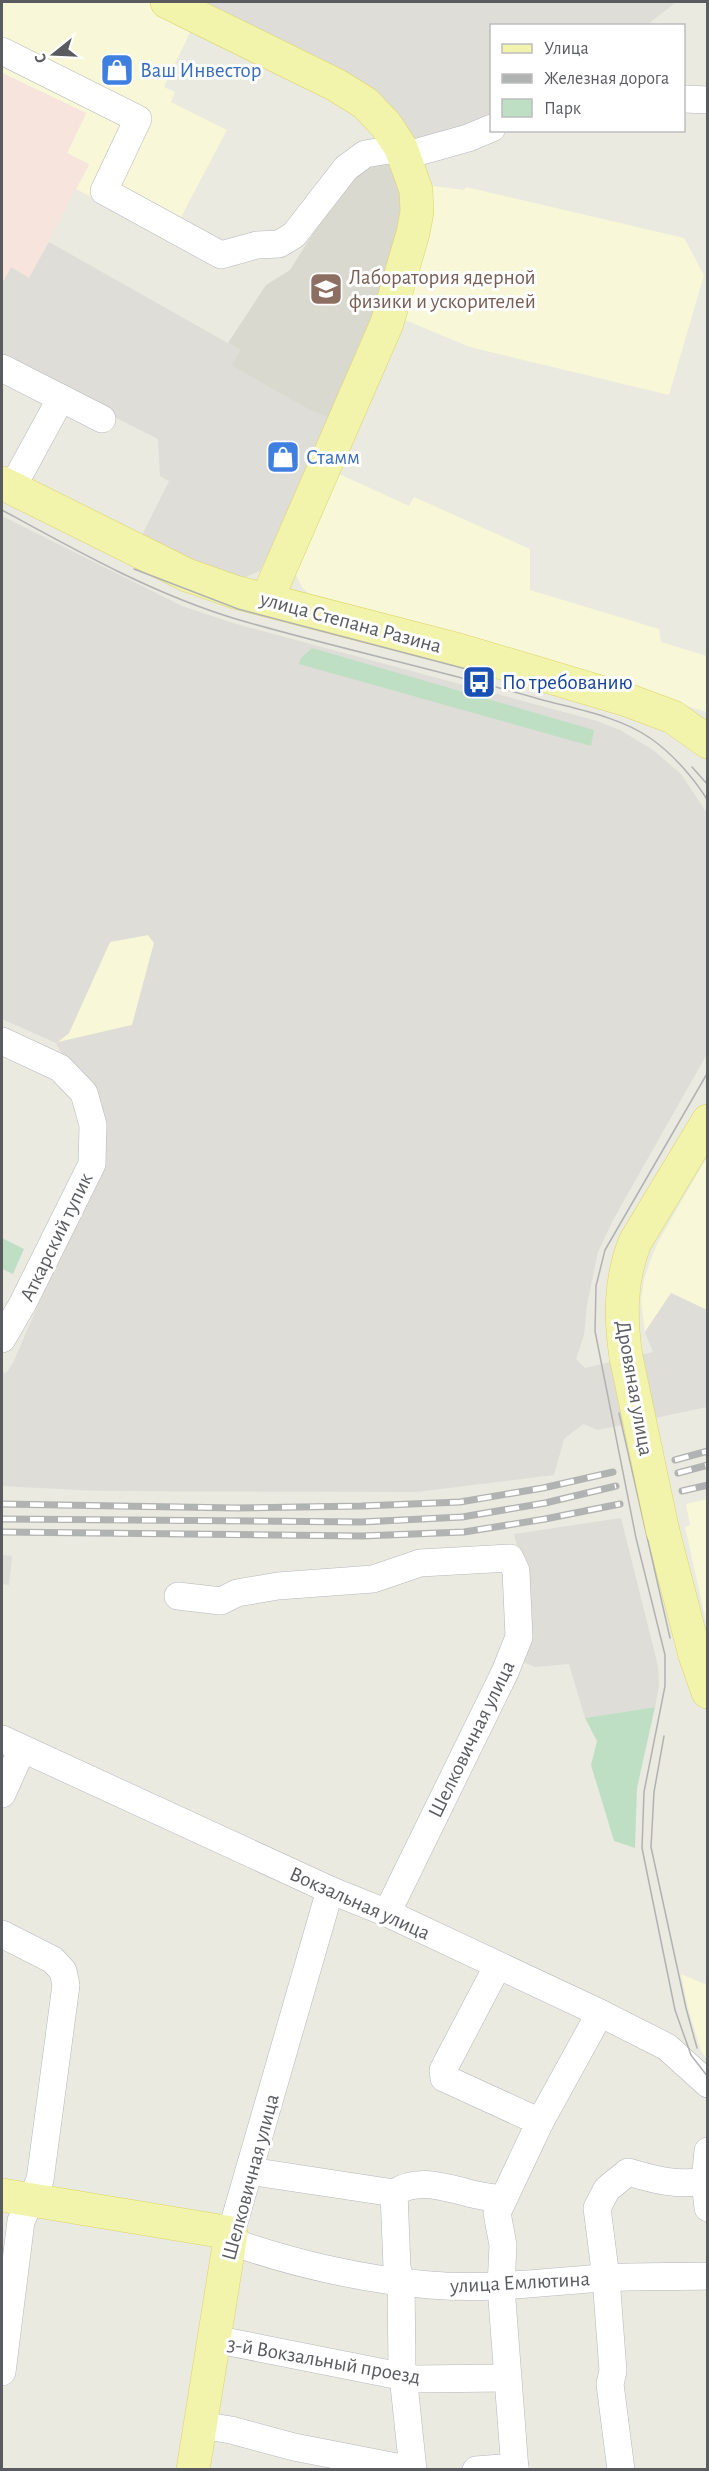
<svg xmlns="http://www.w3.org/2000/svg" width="709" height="2471" viewBox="0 0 709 2471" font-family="'Alegreya Sans',sans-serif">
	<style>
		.commercial { fill: #f8f7d7 }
		.industrial { fill: #deddd8; fill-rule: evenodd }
		.education { fill: #dad9cf }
		.medical { fill: #f7e4dd }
		.green { fill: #bfdfc5 }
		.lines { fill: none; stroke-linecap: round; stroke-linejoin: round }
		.minor-casing { stroke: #b6b7bc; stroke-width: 28 }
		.major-casing { stroke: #ded465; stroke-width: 34 }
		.minor { stroke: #fff; stroke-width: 27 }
		.major { stroke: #f2f4ac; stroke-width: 33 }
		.tram { stroke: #b1b2b2; stroke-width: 1.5 }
		.rail-casing { stroke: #b1b2b2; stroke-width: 7 }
		.rail { stroke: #fff; stroke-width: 4.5; stroke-dasharray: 14; stroke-linecap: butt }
		.major-bridge-casing { stroke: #ded465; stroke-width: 34; stroke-linecap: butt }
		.major-bridge { stroke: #f2f4ac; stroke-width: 33 }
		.labels { text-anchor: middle; stroke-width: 6; stroke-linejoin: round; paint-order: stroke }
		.shop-label { font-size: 21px; fill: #366cbe; stroke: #fff; text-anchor: start }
		.education-label { font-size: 21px; fill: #785e54; stroke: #fff; text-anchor: start }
		.street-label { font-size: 21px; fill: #595b5f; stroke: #fff }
		.transit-label { font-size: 21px; fill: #164399; stroke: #fff; text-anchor: start }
	</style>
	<rect width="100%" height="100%" fill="#eaeae0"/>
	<!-- commercial -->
	<g class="commercial">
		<path d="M 2,2 L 147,2 L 194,24 L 164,87 L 175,92 L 171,102 L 227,130 L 170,238 L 76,189 L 89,165 L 67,153 L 86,113 L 2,73 Z"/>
		<path d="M 427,185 L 464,190 L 466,187 L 684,238 L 704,275 L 669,395 L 470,347 L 400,318 Z"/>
		<path d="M 335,472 L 409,506 L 414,497 L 530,549 L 530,590 L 659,629 L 661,642 L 707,656 L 707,712 L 311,596 L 302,587 L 295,573 Z"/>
		<path d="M 148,935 L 154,943 L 132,1025 L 56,1043 L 69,1033 L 110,942 Z"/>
		<path d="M 707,1157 L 707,1310 L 671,1293 L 645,1332 L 641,1301 L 644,1280 L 650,1261 L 658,1242 Z"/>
		<path d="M 707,1499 L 708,1499 L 707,1626 L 685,1527 L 690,1525 L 686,1504 Z"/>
		<path d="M 681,1974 L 707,1985 L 707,2060 L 701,2051 L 688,2008 Z"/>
	</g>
	<!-- industrial -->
	<g class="industrial">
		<path d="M 195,2 L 676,2 L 647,25 L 492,26 L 491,121 L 415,148 Z"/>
		<path d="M 49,242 L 240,350 L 231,365 L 332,418 L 304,481 L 260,571 L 236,581 L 140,539 L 169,481 L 160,476 L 158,439 L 67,393 L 2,353 L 2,279 L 4,280 L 11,267 L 29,277 Z"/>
		<path d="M 2,516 L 182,606 L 233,623 L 597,721 L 620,730 L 653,750 L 681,774 L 707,813 L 707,1054 L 613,1220 L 598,1252 L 587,1305 L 584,1335 L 576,1359 L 585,1368 L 653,1352 L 645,1332 L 671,1293 L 707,1310 L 707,1407 L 598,1430 L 583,1424 L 564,1439 L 554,1475 L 416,1492 L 99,1491 L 2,1486 L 2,1372 L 6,1373 L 12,1365 L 101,1161 L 68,1067 L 56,1043 L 2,1019 ZM 148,935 L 154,943 L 132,1025 L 58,1042 L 69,1033 L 110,942 Z"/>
		<path d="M 621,1518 L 658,1666 L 659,1685 L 655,1707 L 585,1718 L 569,1664 L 535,1667 L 518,1660 L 523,1570 L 514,1534 Z"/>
		<path d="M 2,1555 L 12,1556 L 9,1585 L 2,1584 Z"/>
	</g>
	<!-- education -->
	<path class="education" d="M 393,155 L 407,191 L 387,293 L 332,418 L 312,411 L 231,365 L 240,350 L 228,343 L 266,285 L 290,270 L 346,181 L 357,171 Z"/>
	<!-- medical -->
	<path class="medical" d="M 2,73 L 86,113 L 67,153 L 89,164 L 29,278 L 11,267 L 4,280 L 2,279 Z"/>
	<!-- green -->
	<g class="green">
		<path d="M 312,648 L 594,730 L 591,746 L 299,664 L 301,658 Z"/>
		<path d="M 2,1238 L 24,1249 L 13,1274 L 2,1269 Z"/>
		<path d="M 655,1707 L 637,1788 L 635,1848 L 614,1841 L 591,1765 L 597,1741 L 585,1718 Z"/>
	</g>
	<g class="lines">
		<defs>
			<g id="minor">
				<path d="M 2,51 L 138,119 L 104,191 L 221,255 L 257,245 L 279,244 L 294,235 L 346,168 L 365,154 L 401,148"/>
				<path d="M 684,99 L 708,100"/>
				<path d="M 404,156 L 468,138 L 492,128"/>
				<path d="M 2,368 L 102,419"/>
				<path d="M 12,488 L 61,398"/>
				<path d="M 2,1041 L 60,1068 L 84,1093 L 93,1125 L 92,1164 L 23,1303 L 2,1339"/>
				<path d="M 178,1596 L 221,1601 L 237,1593 L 278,1586 L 373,1579 L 420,1563 L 510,1558 L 516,1571 L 519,1637 L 505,1672 L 387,1913"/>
				<path d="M 2,1739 L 330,1890 L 387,1913 L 600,2013 L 667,2047 L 708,2084"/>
				<path d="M 2,1794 L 22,1749"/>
				<path d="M 2,1934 L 53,1960 L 63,1971 L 66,1985 L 40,2180 L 21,2221 L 2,2372"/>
				<path d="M 497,1967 L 443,2070 L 444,2078 L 540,2122"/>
				<path d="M 708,2151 L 705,2181 L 708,2208"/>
				<path d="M 249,2171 L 394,2193 C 416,2178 441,2186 465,2192 C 477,2196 490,2197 502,2199"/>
				<path d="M 394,2193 L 397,2268 L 401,2280 L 402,2366 L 413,2470"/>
				<path d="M 231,2233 L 330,1890"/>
				<path d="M 230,2241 C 291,2263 365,2280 430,2285 C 488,2290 545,2282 603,2278 C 637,2276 673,2277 708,2276"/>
				<path d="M 214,2339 L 415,2379 L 507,2378"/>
				<path d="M 200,2425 L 231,2430 L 294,2447 L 412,2470"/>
				<path d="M 476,2470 L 515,2467"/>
				<path d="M 515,2470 L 501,2287 L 503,2245 L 497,2213 L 540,2122 L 600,2013"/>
				<path d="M 621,2470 L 610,2384 L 613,2371 L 606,2278 L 597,2208 L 607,2189 L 628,2172 C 655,2180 678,2186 705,2181"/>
			</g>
			<g id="major">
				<path d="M 167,2 L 336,85 L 365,103 L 386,125 L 401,148 L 416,190 L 417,212 L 413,233 L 387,323 L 267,599"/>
				<path d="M 2,483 L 187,575 L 235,592 L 459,650 L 627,700 L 673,717 L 708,742"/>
				<path d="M 626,1357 C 620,1317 620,1280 635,1242 L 708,1121"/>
				<path d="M 663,1532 L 695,1655 L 708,1692"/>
				<path d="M 2,2195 L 231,2233 L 193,2470"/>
			</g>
		</defs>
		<!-- minor casing -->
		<use href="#minor" class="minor-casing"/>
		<!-- major casing -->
		<use href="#major" class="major-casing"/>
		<!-- minor -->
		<use href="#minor" class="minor"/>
		<!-- major -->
		<use href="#major" class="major"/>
		<!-- tram -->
		<g class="tram">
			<path d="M 2,510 C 77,551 153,594 236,619 C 336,648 439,670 539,699 C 575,709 618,716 650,738 C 672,753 694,778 708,801"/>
			<path d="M 134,569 L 238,609 L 470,670"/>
			<path d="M 692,767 L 708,785"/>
			<path d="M 708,1072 L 605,1250 L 596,1286 L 595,1331 L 636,1538 L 665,1655 L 665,1686 L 644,1792 L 642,1848 L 675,2010 L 691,2055 L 708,2077"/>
			<path d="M 619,1413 L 670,1638"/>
			<path d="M 664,1736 L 654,1792 L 651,1847 L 686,2008 L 697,2048"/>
		</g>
		<defs>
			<g id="rail">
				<path d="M 675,1460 L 708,1451"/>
				<path d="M 678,1473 L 708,1465"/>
				<path d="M 682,1491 L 708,1485"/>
				<path d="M 2,1504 L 236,1508 L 362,1506 L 460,1502 L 543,1488 L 613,1472"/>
				<path d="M 2,1519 L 362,1522 L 462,1517 L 545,1503 L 616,1486"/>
				<path d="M 2,1532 L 362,1536 L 464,1532 L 545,1519 L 620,1504"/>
			</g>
		</defs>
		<!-- rail casing -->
		<use href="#rail" class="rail-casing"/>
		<!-- rail -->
		<use href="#rail" class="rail"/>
		<defs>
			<path id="major-bridge" d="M 626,1357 L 663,1532"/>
		</defs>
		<!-- major-bridge casing -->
		<use href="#major-bridge" class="major-bridge-casing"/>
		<!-- major-bridge -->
		<use href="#major-bridge" class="major-bridge"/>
	</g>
	<!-- icons -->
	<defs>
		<symbol id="shop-square" viewBox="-11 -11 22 22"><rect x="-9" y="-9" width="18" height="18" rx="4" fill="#3f7fe0" stroke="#fff"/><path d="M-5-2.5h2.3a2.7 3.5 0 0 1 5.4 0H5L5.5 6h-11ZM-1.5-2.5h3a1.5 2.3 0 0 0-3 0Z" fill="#fff"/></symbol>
		<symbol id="university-square" viewBox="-11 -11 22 22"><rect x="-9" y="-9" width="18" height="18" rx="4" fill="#8d6e63" stroke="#fff"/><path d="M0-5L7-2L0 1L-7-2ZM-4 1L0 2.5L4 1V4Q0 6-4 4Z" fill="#fff"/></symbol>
		<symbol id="bus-square" viewBox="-11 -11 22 22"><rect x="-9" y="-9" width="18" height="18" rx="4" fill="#1a4fb4" stroke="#fff"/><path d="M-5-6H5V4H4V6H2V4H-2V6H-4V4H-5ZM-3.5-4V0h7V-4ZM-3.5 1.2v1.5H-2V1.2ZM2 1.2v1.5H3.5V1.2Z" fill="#fff"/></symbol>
	</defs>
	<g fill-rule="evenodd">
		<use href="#shop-square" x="98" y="51" width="38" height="38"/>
		<use href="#university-square" x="307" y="270" width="38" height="38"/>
		<use href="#shop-square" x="264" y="438" width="38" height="38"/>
		<use href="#bus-square" x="460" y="663" width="38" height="38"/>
	</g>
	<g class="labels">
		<!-- shop labels -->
		<g class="shop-label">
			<text x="140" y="77">Ваш Инвестор</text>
			<text x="306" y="464">Стамм</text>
		</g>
		<!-- education labels -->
		<g class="education-label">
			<text x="349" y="284">Лаборатория ядерной<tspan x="349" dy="24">физики и ускорителей</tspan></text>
		</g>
		<!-- street labels -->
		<g class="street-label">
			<text transform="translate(351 622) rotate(15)" y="7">улица Степана Разина</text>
			<text transform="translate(56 1237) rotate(-64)" y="7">Аткарский тупик</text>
			<text transform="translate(635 1388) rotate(80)" y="7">Дровяная улица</text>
			<text transform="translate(471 1739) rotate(-64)" y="7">Шелковичная улица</text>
			<text transform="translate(360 1903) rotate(24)" y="7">Вокзальная улица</text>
			<text transform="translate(250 2177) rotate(-75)" y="7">Шелковичная улица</text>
			<text transform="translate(520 2282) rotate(-3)" y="7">улица Емлютина</text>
			<text transform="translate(324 2360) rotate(10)" y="7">3-й Вокзальный проезд</text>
		</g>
		<!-- transit labels -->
		<g class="transit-label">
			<text x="502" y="689">По требованию</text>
		</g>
	</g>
	<!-- border -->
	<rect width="709" height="2471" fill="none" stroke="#595b5f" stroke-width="6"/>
	<!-- legend -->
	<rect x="490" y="24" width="195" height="108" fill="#ffffff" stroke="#bdbdbf" stroke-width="1.5"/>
	<rect x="502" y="44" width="30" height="9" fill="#f2f4ac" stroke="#bdbdbf" stroke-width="1.5"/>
	<text x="544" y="54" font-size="18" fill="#595b5f">Улица</text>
	<rect x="502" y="74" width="30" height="9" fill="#b1b2b2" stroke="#bdbdbf" stroke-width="1.5"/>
	<text x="544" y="84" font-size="18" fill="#595b5f">Железная дорога</text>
	<rect x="502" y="99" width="30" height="18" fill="#bfdfc5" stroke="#bdbdbf" stroke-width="1.5"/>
	<text x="544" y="114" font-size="18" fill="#595b5f">Парк</text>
	<!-- north arrow -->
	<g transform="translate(54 54) rotate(252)" stroke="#ffffff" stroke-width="4.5" paint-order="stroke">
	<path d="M0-4.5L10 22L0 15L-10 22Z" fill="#595b5f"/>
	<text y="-9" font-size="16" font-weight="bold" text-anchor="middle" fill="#595b5f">С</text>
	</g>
</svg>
